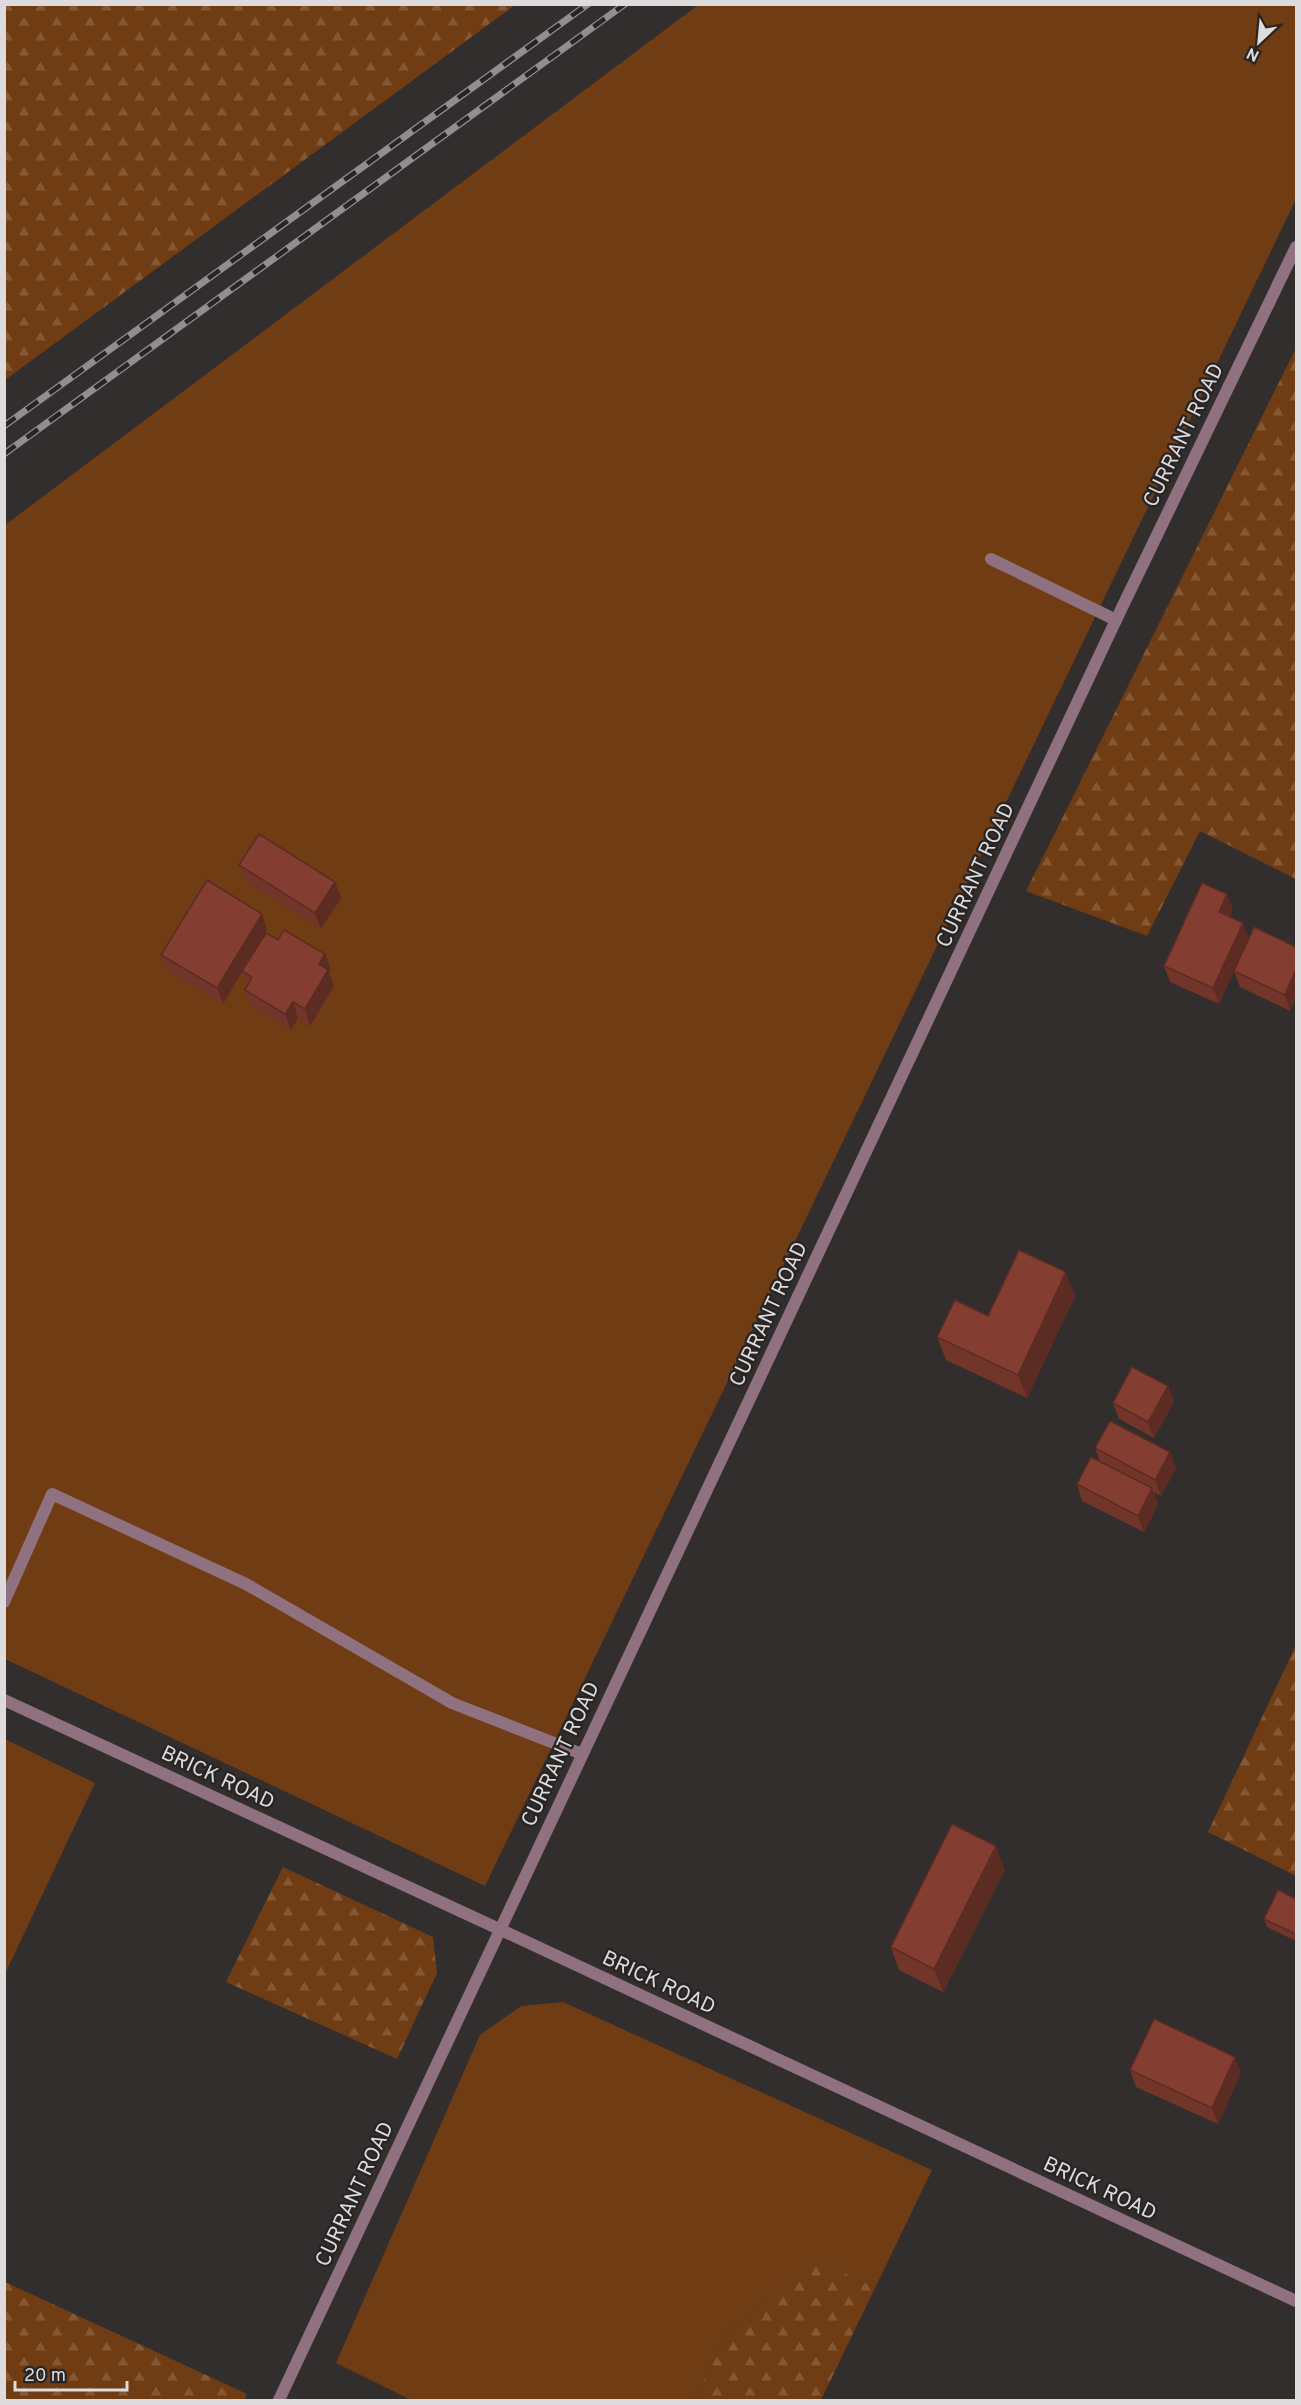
<svg xmlns="http://www.w3.org/2000/svg" width="1301" height="2405" viewBox="0 0 1301 2405" font-family="Overpass,sans-serif">
	<style>
		.green { fill: #703c13 }
		.forest { fill: url(#forest-firs) }
		.lines { fill: none; stroke-linecap: round; stroke-linejoin: round }
		.service { stroke: #907180; stroke-width: 12 }
		.minor { stroke: #907180; stroke-width: 12 }
		.tertiary { stroke: #907180; stroke-width: 12 }
		.rail-casing { stroke: #928e8f; stroke-width: 7 }
		.rail { stroke: #282424; stroke-width: 4.5; stroke-dasharray: 14; stroke-linecap: butt }
		.wall { fill: #71352a }
		.shaded-wall { fill: #5c2b22 }
		.building { fill: #833e31; stroke: #5c2b22; stroke-width: 1.5 }
		.labels { text-anchor: middle; stroke-width: 4.5; stroke-linejoin: round; paint-order: stroke }
		.street-label { font-size: 21px; fill: #dedbdc; stroke: #282424 }
	</style>
	<defs>
		<pattern id="forest-firs" width="22" height="20" patternUnits="userSpaceOnUse" patternTransform="scale(1.5)"><rect width="22" height="20" fill="#703c13"/><path d="M5 1l3.5 6h-7zM16 11l3.5 6h-7z" fill="#845835"/></pattern>
	</defs>
	<rect width="100%" height="100%" fill="#322e2e"/>
	<!-- green -->
	<g class="green">
		<path d="M 698,5 L 1296,5 L 1296,199 L 485,1886 L 5,1659 L 5,525 Z"/>
		<path d="M 5,1739 L 95,1783 L 5,1974 Z"/>
		<path d="M 563,2002 L 932,2170 L 875,2288 L 816,2260 L 729,2330 L 693,2400 L 411,2400 L 336,2363 L 480,2035 L 521,2006 Z"/>
	</g>
	<!-- forest -->
	<g class="forest">
		<path d="M 5,4 L 515,4 L 515,5 L 5,380 Z"/>
		<path d="M 1296,348 L 1296,879 L 1200,831 L 1147,936 L 1026,891 Z"/>
		<path d="M 1296,1645 L 1296,1876 L 1208,1832 Z"/>
		<path d="M 283,1867 L 433,1937 L 437,1973 L 397,2059 L 226,1982 Z"/>
		<path d="M 816,2259 L 875,2288 L 821,2400 L 693,2400 L 729,2330 Z"/>
		<path d="M 5,2282 L 247,2394 L 244,2400 L 5,2400 Z"/>
	</g>
	<g class="lines">
		<!-- service -->
		<g class="service">
			<path d="M 991,559 L 1116,620"/>
			<path d="M 4,1602 L 52,1494 L 246,1584 L 452,1703 L 582,1754"/>
		</g>
		<!-- minor -->
		<path class="minor" d="M 4,1700 L 499,1929"/>
		<!-- tertiary -->
		<g class="tertiary">
			<path d="M 499,1929 L 1296,2301"/>
			<path d="M 279,2400 L 1116,620 L 1296,247"/>
		</g>
		<defs>
			<g id="rail">
				<path d="M 4,426 L 588,4"/>
				<path d="M 4,454 L 625,4"/>
			</g>
		</defs>
		<!-- rail casing -->
		<use href="#rail" class="rail-casing"/>
		<!-- rail -->
		<use href="#rail" class="rail"/>
	</g>
	<!-- wall -->
	<g class="wall">
		<path d="M 239,865 L 335,882 L 341,898 L 321,929 L 245,881 Z"/>
		<path d="M 1233,910 L 1230,917 L 1249,939 L 1296,947 L 1290,1011 L 1240,987 L 1234,971 L 1219,1004 L 1170,982 L 1164,966 Z"/>
		<path d="M 262,914 L 267,930 L 266,933 L 278,940 L 325,954 L 331,970 L 329,973 L 334,986 L 310,1026 L 298,1018 L 291,1030 L 251,1006 L 245,990 L 248,985 L 242,971 L 223,1004 L 167,971 L 161,955 Z"/>
		<path d="M 1075,1296 L 1027,1398 L 946,1360 L 937,1337 L 988,1316 Z"/>
		<path d="M 1168,1386 L 1174,1402 L 1154,1438 L 1119,1419 L 1113,1403 Z"/>
		<path d="M 1095,1448 L 1170,1452 L 1176,1468 L 1161,1496 L 1154,1492 L 1158,1504 L 1144,1532 L 1082,1501 L 1077,1484 L 1100,1461 Z"/>
		<path d="M 1005,1870 L 943,1992 L 899,1970 L 891,1947 Z"/>
		<path d="M 1296,1899 L 1296,1941 L 1267,1927 L 1264,1919 Z"/>
		<path d="M 1130,2070 L 1241,2073 L 1218,2124 L 1136,2087 Z"/>
	</g>
	<!-- shaded-wall -->
	<g class="shaded-wall">
		<path d="M 335,882 L 341,898 L 321,929 L 315,913 Z"/>
		<path d="M 1227,894 L 1233,910 L 1225,928 L 1219,912 Z"/>
		<path d="M 262,914 L 267,930 L 223,1004 L 217,988 Z"/>
		<path d="M 1243,923 L 1249,939 L 1219,1004 L 1213,988 Z"/>
		<path d="M 325,954 L 331,970 L 329,973 L 334,986 L 310,1026 L 305,1009 L 319,964 Z"/>
		<path d="M 1296,969 L 1296,998 L 1290,1011 L 1285,995 Z"/>
		<path d="M 293,1002 L 298,1018 L 291,1030 L 285,1014 Z"/>
		<path d="M 1066,1272 L 1075,1296 L 1027,1398 L 1018,1375 Z"/>
		<path d="M 1168,1386 L 1174,1402 L 1154,1438 L 1148,1422 Z"/>
		<path d="M 1170,1452 L 1176,1468 L 1161,1496 L 1155,1480 Z"/>
		<path d="M 1152,1488 L 1158,1504 L 1144,1532 L 1138,1516 Z"/>
		<path d="M 996,1846 L 1005,1870 L 943,1992 L 934,1969 Z"/>
		<path d="M 1235,2057 L 1241,2073 L 1218,2124 L 1212,2108 Z"/>
	</g>
	<!-- building -->
	<g class="building">
		<path d="M 259,834 L 335,882 L 315,913 L 239,865 Z"/>
		<path d="M 207,880 L 262,914 L 217,988 L 161,955 Z"/>
		<path d="M 1202,883 L 1227,894 L 1219,912 L 1243,923 L 1213,988 L 1164,966 Z"/>
		<path d="M 1254,927 L 1296,947 L 1296,969 L 1285,995 L 1234,971 Z"/>
		<path d="M 284,930 L 325,954 L 319,964 L 328,970 L 305,1009 L 293,1002 L 285,1014 L 245,990 L 252,977 L 242,971 L 266,933 L 278,940 Z"/>
		<path d="M 1019,1250 L 1066,1272 L 1018,1375 L 937,1337 L 955,1300 L 988,1316 Z"/>
		<path d="M 1132,1367 L 1168,1386 L 1148,1422 L 1113,1403 Z"/>
		<path d="M 1110,1421 L 1170,1452 L 1155,1480 L 1095,1448 Z"/>
		<path d="M 1091,1457 L 1152,1488 L 1138,1516 L 1077,1484 Z"/>
		<path d="M 952,1824 L 996,1846 L 934,1969 L 891,1947 Z"/>
		<path d="M 1278,1890 L 1296,1899 L 1296,1934 L 1264,1919 Z"/>
		<path d="M 1154,2019 L 1235,2057 L 1212,2108 L 1130,2070 Z"/>
	</g>
	<g class="labels">
		<!-- street labels -->
		<g class="street-label">
			<text transform="translate(1183 435) rotate(-64)" y="7">CURRANT ROAD</text>
			<text transform="translate(975 875) rotate(-65)" y="7">CURRANT ROAD</text>
			<text transform="translate(768 1314) rotate(-65)" y="7">CURRANT ROAD</text>
			<text transform="translate(560 1754) rotate(-65)" y="7">CURRANT ROAD</text>
			<text transform="translate(218 1777) rotate(25)" y="7">BRICK ROAD</text>
			<text transform="translate(659 1982) rotate(25)" y="7">BRICK ROAD</text>
			<text transform="translate(1100 2188) rotate(25)" y="7">BRICK ROAD</text>
			<text transform="translate(354 2194) rotate(-65)" y="7">CURRANT ROAD</text>
		</g>
	</g>
	<!-- border -->
	<rect width="1301" height="2405" fill="none" stroke="#dedbdc" stroke-width="12"/>
	<!-- north arrow -->
	<g transform="translate(1259 42) rotate(206)" stroke="#282424" stroke-width="4.5" paint-order="stroke">
	<path d="M0-4.5L10 22L0 15L-10 22Z" fill="#dedbdc"/>
	<text y="-9" font-size="16" font-weight="bold" text-anchor="middle" fill="#dedbdc">N</text>
	</g>
	<!-- scale -->
	<path d="M15 2381v9h112v-9" fill="none" stroke="#dedbdc" stroke-width="3"/>
	<text x="24" y="2381" font-size="18" fill="#dedbdc" stroke="#282424" stroke-width="4.5" paint-order="stroke">20 m</text>
</svg>
